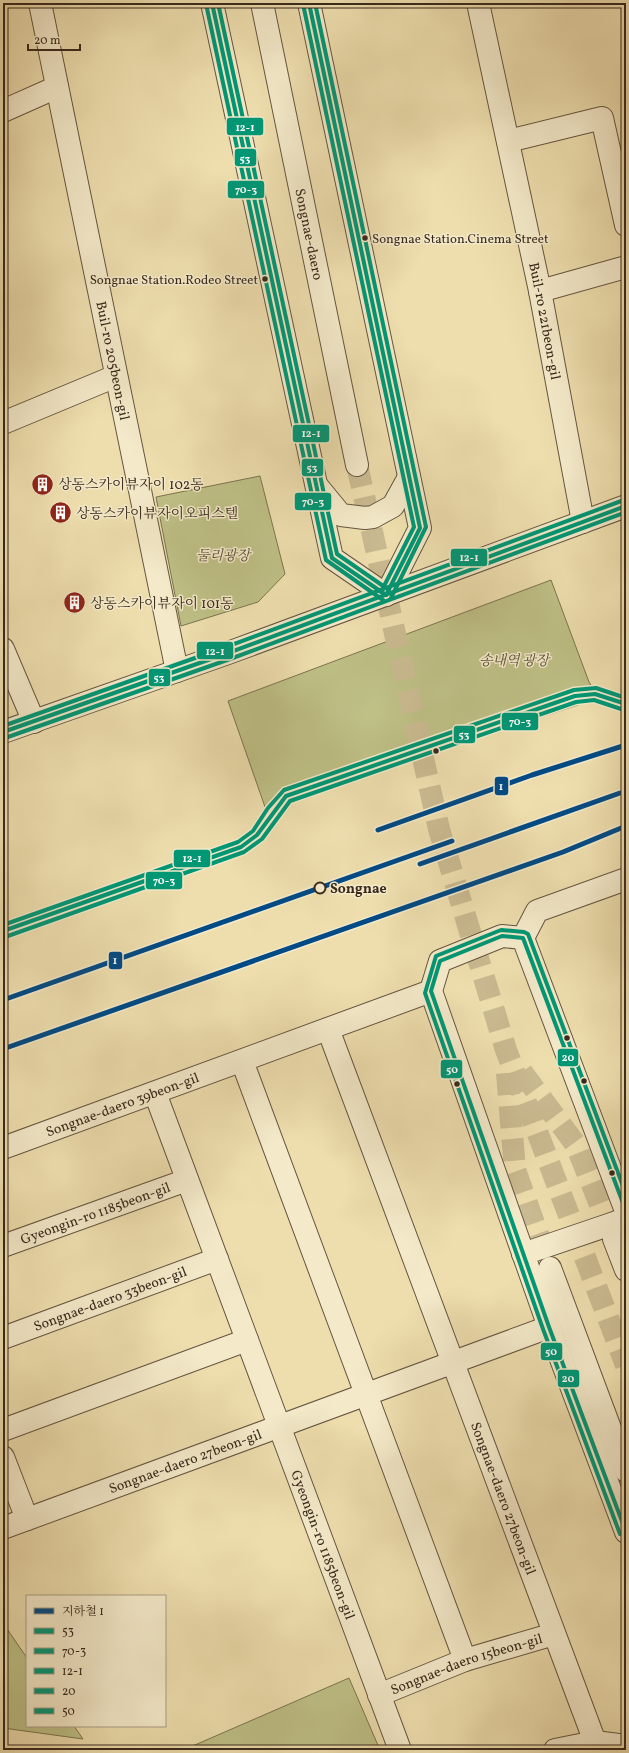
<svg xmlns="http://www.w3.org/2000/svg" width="629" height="1753" viewBox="0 0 629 1753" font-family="Vollkorn,'Noto Serif KR',serif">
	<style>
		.green { fill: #bec086; stroke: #7b7451 }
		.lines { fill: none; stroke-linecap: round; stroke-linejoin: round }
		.minor-tunnel { stroke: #caba91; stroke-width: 22; stroke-dasharray: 22 11; stroke-linecap: butt }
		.minor-casing { stroke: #665640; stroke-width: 24 }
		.minor { stroke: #f4eaca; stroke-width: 22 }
		.bus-1-casing { stroke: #f4eaca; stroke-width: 7 }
		.bus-2-casing { stroke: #f4eaca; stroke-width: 7 }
		.bus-3-casing { stroke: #f4eaca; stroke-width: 7 }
		.bus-4-casing { stroke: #f4eaca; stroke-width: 7 }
		.bus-5-casing { stroke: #f4eaca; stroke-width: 7 }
		.bus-1 { stroke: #009775; stroke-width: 4 }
		.bus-2 { stroke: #009775; stroke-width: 4 }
		.bus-3 { stroke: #009775; stroke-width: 4 }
		.bus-4 { stroke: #009775; stroke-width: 4 }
		.bus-5 { stroke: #009775; stroke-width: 4 }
		.metro-1-casing { stroke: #f4eaca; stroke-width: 8 }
		.metro-1 { stroke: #004a85; stroke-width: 5 }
		.bus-dot { fill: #38291c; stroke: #f4eaca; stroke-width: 1.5 }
		.stop-dot { fill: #f4eaca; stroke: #38291c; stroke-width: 2 }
		.labels { text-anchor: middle; stroke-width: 3; stroke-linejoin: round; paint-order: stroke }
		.bus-label { font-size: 13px; fill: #38291c; stroke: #f4eaca; text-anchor: start }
		.street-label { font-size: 14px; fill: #38291c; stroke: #f4eaca }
		.poi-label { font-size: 14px; fill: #38291c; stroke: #f4eaca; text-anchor: start }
		.park-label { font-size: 14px; font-style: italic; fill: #5a4f36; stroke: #f4eaca }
		.stop-label { font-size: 14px; font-weight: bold; fill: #38291c; stroke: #f4eaca; text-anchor: start }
		.line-badge { stroke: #f4eaca; stroke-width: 1.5 }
		.badge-label { font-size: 11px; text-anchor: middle; font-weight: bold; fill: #fff }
	</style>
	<rect width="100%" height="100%" fill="#eedeae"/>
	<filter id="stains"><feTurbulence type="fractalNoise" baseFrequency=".005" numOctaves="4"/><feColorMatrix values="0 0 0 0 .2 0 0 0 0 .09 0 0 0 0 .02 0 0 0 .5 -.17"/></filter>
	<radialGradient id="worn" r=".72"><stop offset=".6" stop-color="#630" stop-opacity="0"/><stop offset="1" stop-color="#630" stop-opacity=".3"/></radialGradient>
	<!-- green -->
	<g class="green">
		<path d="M 260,476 L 285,574 L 258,602 L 181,626 L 156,497 Z"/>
		<path d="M 551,580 L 589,682 L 599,698 L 265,807 L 228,701 Z"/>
		<path d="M 3,1623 L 27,1658 L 27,1726 L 74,1726 L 83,1739 L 3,1728 Z"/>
		<path d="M 349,1678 L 380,1750 L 190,1750 L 188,1748 Z"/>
	</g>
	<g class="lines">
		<!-- minor-tunnel -->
		<g class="minor-tunnel">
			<path d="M 357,465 L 439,829 L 474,945 L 506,1050 L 626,1365"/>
			<path d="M 522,1072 L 576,1145 L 614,1239"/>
			<path d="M 507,1073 L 515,1170 L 549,1265"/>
		</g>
		<defs>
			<g id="minor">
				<path id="s1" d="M 40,3 L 177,671"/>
				<path d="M 212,3 L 332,558 L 386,595"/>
				<path id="s2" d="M 262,3 L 357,465"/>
				<path d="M 309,3 L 420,528 L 386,595"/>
				<path id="s3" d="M 478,3 L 540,291 L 583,522"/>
				<path d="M 3,111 L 57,87"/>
				<path d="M 508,141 L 602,118 L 626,225"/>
				<path d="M 540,291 L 626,267"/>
				<path d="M 3,423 L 116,376"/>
				<path d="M 318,487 L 341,515 L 365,518 L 373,517 L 393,506 L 409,477"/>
				<path d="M 3,649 L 34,722"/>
				<path d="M 3,732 L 228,653 L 626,506"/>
				<path d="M 523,938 L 537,911 L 626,879"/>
				<path id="s4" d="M 328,1029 L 595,1742"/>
				<path d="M 242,1061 L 465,1660"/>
				<path id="s5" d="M 155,1093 L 400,1750"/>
				<path id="s6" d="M 3,1148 L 431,991"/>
				<path d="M 626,1211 L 523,938 L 502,936 L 440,961 L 431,991 L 549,1327 L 626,1532"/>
				<path d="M 614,1239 L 626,1270"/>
				<path id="s7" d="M 3,1246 L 187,1180"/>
				<path d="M 523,1254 L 626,1219"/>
				<path d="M 550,1268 L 626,1471"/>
				<path id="s8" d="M 3,1338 L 217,1259"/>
				<path d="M 3,1430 L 247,1340"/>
				<path d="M 3,1457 L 27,1519"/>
				<path id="s9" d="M 3,1528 L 549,1327"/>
				<path id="s10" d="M 379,1695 L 465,1660 L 554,1634"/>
				<path d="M 555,1750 L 595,1742 L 626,1746"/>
			</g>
		</defs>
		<!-- minor casing -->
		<use href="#minor" class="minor-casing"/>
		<!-- minor -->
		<use href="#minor" class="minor"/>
		<defs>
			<g id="bus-1">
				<path d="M 212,3 L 332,558 L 386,595"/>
				<path d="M 309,3 L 420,528 L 386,595"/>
				<path d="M 3,732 L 228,653 L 626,506"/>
				<path d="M 3,931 L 241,847 L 257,835 L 286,796 L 575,696 L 595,694 L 626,704"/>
			</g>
			<g id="bus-2">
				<path d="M 206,4 L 326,560 L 383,600"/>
				<path d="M 303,4 L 414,527 L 381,592"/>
				<path d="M 5,738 L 230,659 L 626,512"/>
				<path d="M 5,937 L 244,852 L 262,839 L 290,801 L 576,702 L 594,700 L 624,710"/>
			</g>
			<g id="bus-3">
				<path d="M 218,3 L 337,554 L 389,590"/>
				<path d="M 315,3 L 426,527 L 391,598"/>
				<path d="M 3,726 L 226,647 L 624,500"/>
				<path d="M 3,925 L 238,842 L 253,831 L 268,808 L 284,790 L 574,690 L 596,688 L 626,698"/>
			</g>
			<path id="bus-4" d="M 626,1211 L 523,938 L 502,936 L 440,961 L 431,991 L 549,1327 L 626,1532"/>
			<path id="bus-5" d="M 620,1534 L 543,1329 L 425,993 L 436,956 L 501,930 L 524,932 L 528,934 L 626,1194"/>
		</defs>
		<!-- bus-1 casing -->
		<use href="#bus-1" class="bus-1-casing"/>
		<!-- bus-2 casing -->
		<use href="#bus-2" class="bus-2-casing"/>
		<!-- bus-3 casing -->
		<use href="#bus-3" class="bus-3-casing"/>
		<!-- bus-4 casing -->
		<use href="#bus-4" class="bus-4-casing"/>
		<!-- bus-5 casing -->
		<use href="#bus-5" class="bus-5-casing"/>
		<!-- bus-1 -->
		<use href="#bus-1" class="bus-1"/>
		<!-- bus-2 -->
		<use href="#bus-2" class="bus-2"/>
		<!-- bus-3 -->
		<use href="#bus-3" class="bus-3"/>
		<!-- bus-4 -->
		<use href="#bus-4" class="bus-4"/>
		<!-- bus-5 -->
		<use href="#bus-5" class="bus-5"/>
		<defs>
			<g id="metro-1">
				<path d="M 378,830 L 532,775 L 626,745"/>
				<path d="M 420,864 L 620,793"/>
				<path d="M 3,1000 L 452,841"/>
				<path d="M 3,1049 L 563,852 L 626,826"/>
			</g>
		</defs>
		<!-- metro-1 casing -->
		<use href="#metro-1" class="metro-1-casing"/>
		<!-- metro-1 -->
		<use href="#metro-1" class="metro-1"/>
	</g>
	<!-- icons -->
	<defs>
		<symbol id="building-disc" viewBox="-11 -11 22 22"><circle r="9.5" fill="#8f2418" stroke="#f4eaca"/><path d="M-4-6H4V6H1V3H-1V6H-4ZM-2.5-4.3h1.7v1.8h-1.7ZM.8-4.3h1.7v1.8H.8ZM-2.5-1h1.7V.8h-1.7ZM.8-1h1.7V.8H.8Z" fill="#fff"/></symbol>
	</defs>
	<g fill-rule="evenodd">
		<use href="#building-disc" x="30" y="472" width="25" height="25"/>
		<use href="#building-disc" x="48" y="500" width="25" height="25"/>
		<use href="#building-disc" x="62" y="590" width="25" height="25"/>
	</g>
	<!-- markers -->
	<g class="bus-dot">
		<circle cx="365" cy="238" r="3.5"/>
		<circle cx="265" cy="279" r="3.5"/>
		<circle cx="436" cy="751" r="3.5"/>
		<circle cx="567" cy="1038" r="3.5"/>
		<circle cx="584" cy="1081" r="3.5"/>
		<circle cx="457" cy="1084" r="3.5"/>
		<circle cx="612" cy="1173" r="3.5"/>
	</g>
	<circle class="stop-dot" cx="320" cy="888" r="5.5"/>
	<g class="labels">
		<!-- bus labels -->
		<g class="bus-label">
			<text x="372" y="243">Songnae Station.Cinema Street</text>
			<text x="258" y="284" text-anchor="end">Songnae Station.Rodeo Street</text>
		</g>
		<!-- street labels -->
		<g class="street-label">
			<text dy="5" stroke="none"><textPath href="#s2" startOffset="236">Songnae-daero</textPath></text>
			<text dy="5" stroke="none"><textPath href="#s3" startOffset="325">Buil-ro 221beon-gil</textPath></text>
			<text dy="5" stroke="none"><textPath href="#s1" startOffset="365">Buil-ro 205beon-gil</textPath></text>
			<text dy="5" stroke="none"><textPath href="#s6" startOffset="127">Songnae-daero 39beon-gil</textPath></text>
			<text dy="5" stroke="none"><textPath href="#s7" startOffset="98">Gyeongin-ro 1185beon-gil</textPath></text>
			<text dy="5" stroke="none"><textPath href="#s8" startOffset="114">Songnae-daero 33beon-gil</textPath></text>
			<text dy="5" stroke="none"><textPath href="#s9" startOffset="194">Songnae-daero 27beon-gil</textPath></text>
			<text dy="5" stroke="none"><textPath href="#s4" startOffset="501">Songnae-daero 27beon-gil</textPath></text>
			<text dy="5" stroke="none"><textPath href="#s5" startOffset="482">Gyeongin-ro 1185beon-gil</textPath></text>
			<text dy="5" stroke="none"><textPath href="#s10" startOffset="93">Songnae-daero 15beon-gil</textPath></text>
		</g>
		<!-- poi labels -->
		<g class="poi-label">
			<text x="58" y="489">상동스카이뷰자이 102동</text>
			<text x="76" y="518">상동스카이뷰자이오피스텔</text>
			<text x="90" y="608">상동스카이뷰자이 101동</text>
		</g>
		<!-- park labels -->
		<g class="park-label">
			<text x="223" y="560">둘리광장</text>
			<text x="514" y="665">송내역 광장</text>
		</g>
		<!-- stop labels -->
		<g class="stop-label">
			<text x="330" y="893">Songnae</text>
		</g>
	</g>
	<g class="line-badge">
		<rect x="226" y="117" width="38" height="19" rx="4" fill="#009775"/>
		<rect x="234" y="148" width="23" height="19" rx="4" fill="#009775"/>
		<rect x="227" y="180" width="38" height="19" rx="4" fill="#009775"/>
		<rect x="292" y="424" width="38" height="19" rx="4" fill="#009775"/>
		<rect x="301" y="458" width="23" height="19" rx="4" fill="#009775"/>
		<rect x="294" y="492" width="38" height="19" rx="4" fill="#009775"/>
		<rect x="450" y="548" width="38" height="19" rx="4" fill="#009775"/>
		<rect x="196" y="641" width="38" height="19" rx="4" fill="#009775"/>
		<rect x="148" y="668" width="23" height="19" rx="4" fill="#009775"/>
		<rect x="501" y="712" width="38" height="19" rx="4" fill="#009775"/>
		<rect x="453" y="725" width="23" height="19" rx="4" fill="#009775"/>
		<rect x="494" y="776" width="15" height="20" rx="4" fill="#004a85"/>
		<rect x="173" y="849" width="38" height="19" rx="4" fill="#009775"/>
		<rect x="145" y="871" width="38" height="19" rx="4" fill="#009775"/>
		<rect x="108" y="951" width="15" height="19" rx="4" fill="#004a85"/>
		<rect x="557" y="1048" width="22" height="19" rx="4" fill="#009775"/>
		<rect x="440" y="1059" width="23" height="20" rx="4" fill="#009775"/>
		<rect x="540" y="1342" width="23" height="19" rx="4" fill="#009775"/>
		<rect x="557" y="1369" width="23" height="19" rx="4" fill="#009775"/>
	</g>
	<g class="badge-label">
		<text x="245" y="131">12-1</text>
		<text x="245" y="162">53</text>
		<text x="246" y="193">70-3</text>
		<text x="311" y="437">12-1</text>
		<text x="312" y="471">53</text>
		<text x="313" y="505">70-3</text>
		<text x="469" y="561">12-1</text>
		<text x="215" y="655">12-1</text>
		<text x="159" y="681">53</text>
		<text x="520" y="725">70-3</text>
		<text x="464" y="738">53</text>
		<text x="501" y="790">1</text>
		<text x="192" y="862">12-1</text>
		<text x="164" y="884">70-3</text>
		<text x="115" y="964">1</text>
		<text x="568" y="1061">20</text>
		<text x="452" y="1073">50</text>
		<text x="551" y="1355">50</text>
		<text x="568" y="1382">20</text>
	</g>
	<!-- margin -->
	<rect width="629" height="1753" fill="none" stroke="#eedeae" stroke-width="16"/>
	<rect x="4" y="4" width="621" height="1745" fill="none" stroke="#38291c" stroke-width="2"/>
	<rect x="8" y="8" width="613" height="1737" fill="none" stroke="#38291c"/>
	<!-- legend -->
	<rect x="26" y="1595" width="140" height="132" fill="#f4eaca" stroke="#a99d84"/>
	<rect x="34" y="1608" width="20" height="6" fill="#004a85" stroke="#a99d84"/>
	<text x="62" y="1615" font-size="12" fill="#38291c">지하철 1</text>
	<rect x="34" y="1628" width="20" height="6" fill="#009775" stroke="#a99d84"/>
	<text x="62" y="1635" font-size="12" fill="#38291c">53</text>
	<rect x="34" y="1648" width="20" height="6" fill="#009775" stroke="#a99d84"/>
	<text x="62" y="1655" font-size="12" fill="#38291c">70-3</text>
	<rect x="34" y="1668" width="20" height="6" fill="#009775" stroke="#a99d84"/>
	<text x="62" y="1675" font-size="12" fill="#38291c">12-1</text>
	<rect x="34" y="1688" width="20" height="6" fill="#009775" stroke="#a99d84"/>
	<text x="62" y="1695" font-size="12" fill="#38291c">20</text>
	<rect x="34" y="1708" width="20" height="6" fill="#009775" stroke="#a99d84"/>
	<text x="62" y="1715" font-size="12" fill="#38291c">50</text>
	<!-- scale -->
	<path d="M28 44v6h52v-6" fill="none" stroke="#38291c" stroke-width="2"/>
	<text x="34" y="44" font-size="12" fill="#38291c" stroke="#f4eaca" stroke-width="3" paint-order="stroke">20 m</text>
	<rect width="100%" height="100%" filter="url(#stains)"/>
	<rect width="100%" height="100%" fill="url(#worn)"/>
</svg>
